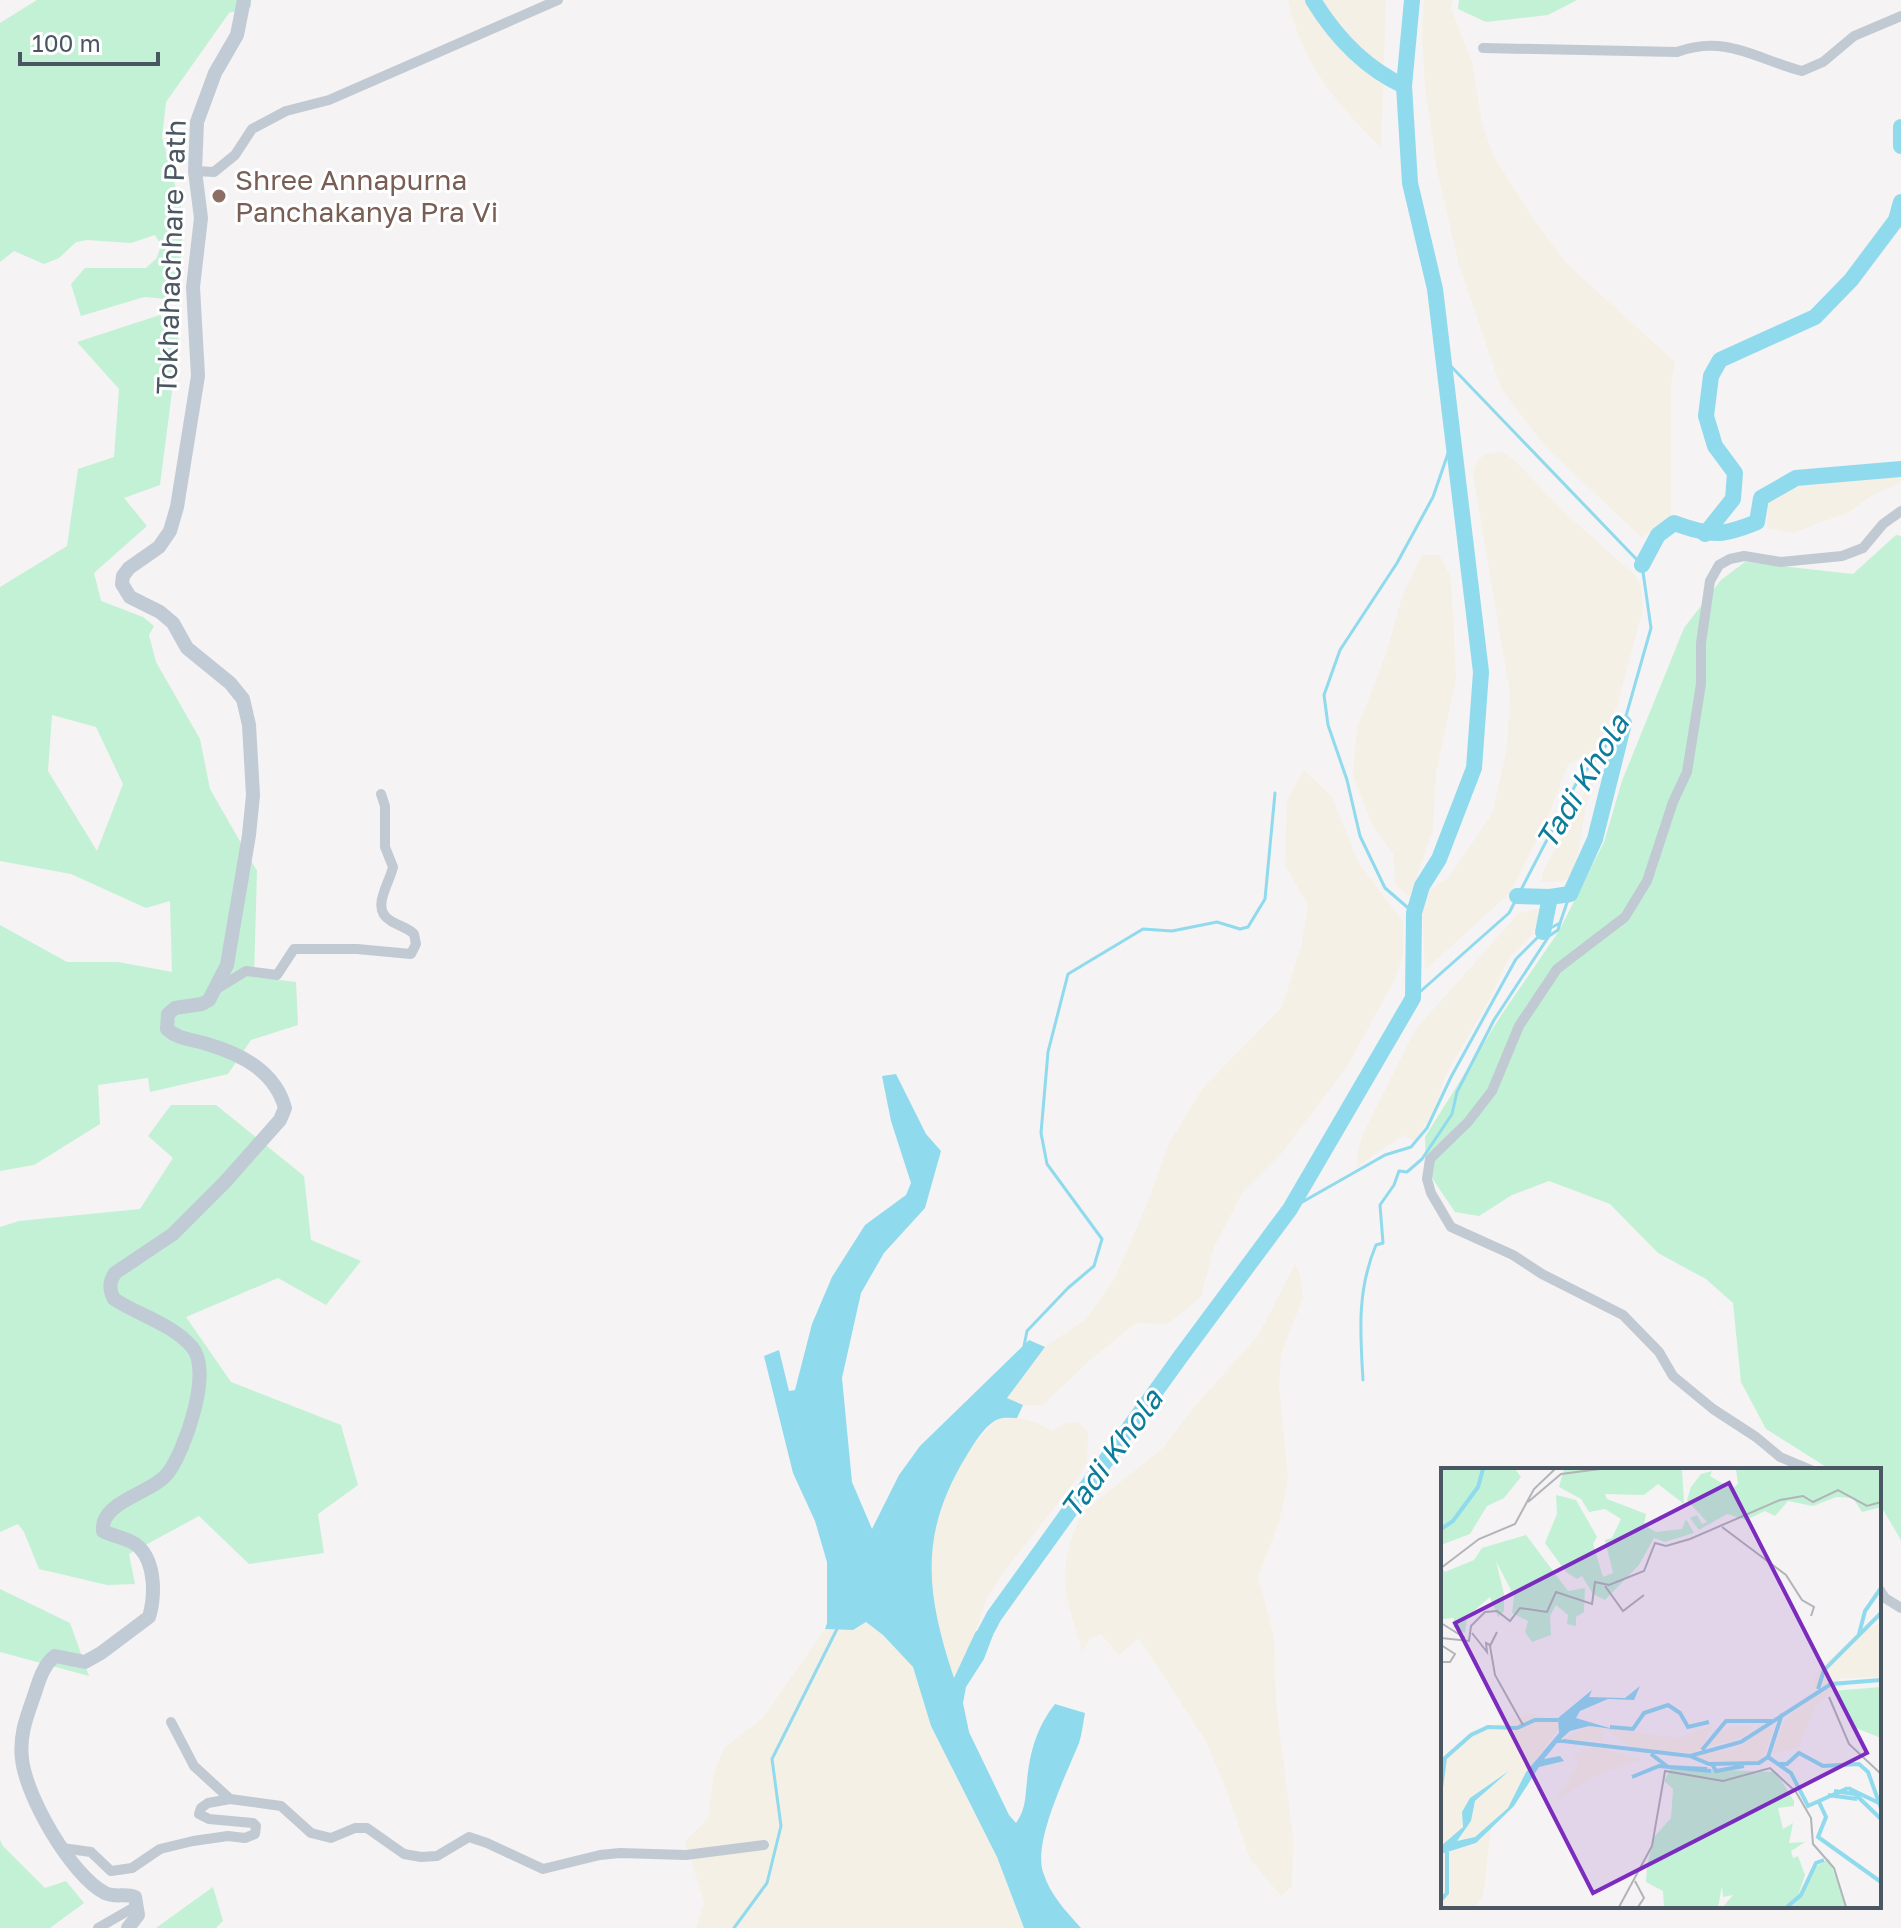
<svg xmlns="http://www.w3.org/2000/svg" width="1901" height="1928" viewBox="0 0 1901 1928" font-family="'Golos Text',sans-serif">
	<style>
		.green { fill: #c3f1d5; fill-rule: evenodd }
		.sand { fill: #f5f0e5 }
		.water { fill: #90daee }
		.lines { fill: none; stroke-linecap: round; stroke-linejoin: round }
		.stream { stroke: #90daee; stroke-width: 3 }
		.river { stroke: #90daee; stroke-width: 16 }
		.minor { stroke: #c1cad2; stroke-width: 10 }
		.secondary { stroke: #c1cbd6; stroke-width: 14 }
		.education-dot { fill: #8d6e63; stroke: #fff; stroke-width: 3 }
		.labels { text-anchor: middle; stroke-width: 6; stroke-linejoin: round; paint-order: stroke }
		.education-label { font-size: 28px; fill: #785e54; stroke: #fff; text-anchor: start }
		.street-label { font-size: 28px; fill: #4a5661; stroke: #fff }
		.water-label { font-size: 30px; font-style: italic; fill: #0c7c9b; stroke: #fff }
		.inset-river { fill: none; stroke: #90daee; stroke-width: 4 }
		.inset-road { fill: none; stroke: #b1b4b9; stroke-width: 2 }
		.view { fill: #7b2cbf; fill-opacity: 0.15; stroke: #7b2cbf; stroke-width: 4 }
		.inset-edge { fill: none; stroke: #4a5661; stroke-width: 4 }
	</style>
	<rect width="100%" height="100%" fill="#f5f3f3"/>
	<!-- green -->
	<g class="green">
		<path d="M 37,0 L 251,0 L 251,7 L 229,13 L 166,102 L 162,137 L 184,219 L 177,300 L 144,297 L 81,316 L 71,284 L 85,268 L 146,268 L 157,258 L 161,245 L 155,235 L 131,243 L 87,240 L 76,242 L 59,258 L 44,264 L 14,251 L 0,262 L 0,23 Z"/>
		<path d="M 1459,0 L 1577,0 L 1548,15 L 1486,22 L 1458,9 Z"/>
		<path d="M 160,315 L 179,337 L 160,485 L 124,498 L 147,526 L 94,573 L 101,601 L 143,617 L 154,626 L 149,635 L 156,662 L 200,739 L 210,789 L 257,871 L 254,977 L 296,982 L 298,1025 L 251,1040 L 228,1074 L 150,1092 L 148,1078 L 98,1085 L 100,1124 L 34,1165 L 0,1171 L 0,925 L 67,962 L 118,962 L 172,972 L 170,901 L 146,908 L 71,874 L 0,861 L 0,587 L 67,546 L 78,469 L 114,457 L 119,389 L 77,342 ZM 52,715 L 96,727 L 123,784 L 97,851 L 48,771 Z"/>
		<path d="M 1896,535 L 1901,536 L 1901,1540 L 1879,1503 L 1879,1470 L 1831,1470 L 1766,1429 L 1741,1382 L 1733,1303 L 1706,1279 L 1658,1253 L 1610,1204 L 1549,1181 L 1512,1195 L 1479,1216 L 1455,1212 L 1426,1169 L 1425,1137 L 1502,1014 L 1559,931 L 1604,842 L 1622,781 L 1684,628 L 1721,580 L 1745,562 L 1853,574 Z"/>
		<path d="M 171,1105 L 216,1105 L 304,1176 L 311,1240 L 361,1261 L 326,1305 L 278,1278 L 186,1317 L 231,1382 L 341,1425 L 358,1485 L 318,1514 L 324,1553 L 249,1564 L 199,1516 L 129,1554 L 135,1584 L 107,1585 L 39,1569 L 24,1532 L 18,1524 L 0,1532 L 0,1227 L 19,1221 L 140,1209 L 173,1158 L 148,1136 Z"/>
		<path d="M 0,1589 L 70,1623 L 89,1676 L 0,1652 Z"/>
		<path d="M 0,1840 L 3,1846 L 45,1888 L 66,1881 L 84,1903 L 50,1928 L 0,1928 Z"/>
		<path d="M 213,1887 L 223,1921 L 216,1928 L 156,1928 Z"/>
	</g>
	<!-- sand -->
	<g class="sand">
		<path d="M 1288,0 L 1386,0 L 1381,148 C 1334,99 1304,68 1288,0 Z"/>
		<path d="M 1424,0 L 1453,0 L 1451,8 L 1472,63 L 1482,124 L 1494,157 L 1532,217 L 1568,265 L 1675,362 L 1671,384 L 1671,516 L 1642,538 L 1544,445 L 1501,388 L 1458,261 L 1437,169 L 1425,87 L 1422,34 Z"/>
		<path d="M 1502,452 L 1513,459 L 1566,514 L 1636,576 L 1641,588 L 1643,609 L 1617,706 L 1595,751 L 1568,764 L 1547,819 L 1510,893 L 1425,970 L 1422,905 L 1428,891 L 1448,878 L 1492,814 L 1507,749 L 1510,693 L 1473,475 C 1476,457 1483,453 1502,452 Z"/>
		<path d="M 1901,475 L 1901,483 L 1872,495 L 1849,512 L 1792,533 L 1767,528 L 1768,500 L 1795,487 Z"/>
		<path d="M 1422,555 L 1439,555 L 1451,578 L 1456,679 L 1436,773 L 1433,829 L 1410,896 L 1396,885 L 1393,853 L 1373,826 L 1353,775 L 1357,729 L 1386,654 L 1403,594 Z"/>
		<path d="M 1304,770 L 1332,797 L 1358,862 L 1403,922 L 1403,954 L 1395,979 L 1348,1065 L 1280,1155 L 1242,1193 L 1214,1247 L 1201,1297 L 1167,1324 L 1136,1323 L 1090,1360 L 1043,1405 L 1023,1405 L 1006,1398 L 1045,1347 L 1086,1319 L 1115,1278 L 1148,1202 L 1168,1145 L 1203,1088 L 1282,1007 L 1301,947 L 1308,905 L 1285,865 L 1287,800 Z"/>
		<path d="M 1593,776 C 1595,788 1588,796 1586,807 C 1581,830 1579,854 1573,877 L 1559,882 L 1541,882 L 1543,872 Z"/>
		<path d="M 1543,908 L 1531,936 L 1508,959 L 1488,1002 L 1445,1076 L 1434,1111 L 1414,1141 L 1403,1135 L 1357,1167 L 1358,1151 L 1363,1134 L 1415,1030 L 1519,913 Z"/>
		<path d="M 1295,1264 L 1300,1275 L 1303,1298 L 1281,1354 L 1279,1386 L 1288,1479 L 1279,1522 L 1258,1576 L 1274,1637 L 1276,1705 L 1293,1836 L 1292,1886 L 1281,1896 L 1250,1859 L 1228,1794 L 1207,1743 L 1139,1638 L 1119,1655 L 1101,1634 L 1091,1638 L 1082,1651 C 1077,1632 1069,1611 1066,1591 C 1062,1566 1071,1534 1083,1512 L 1162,1449 L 1195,1406 L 1258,1336 Z"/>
		<path d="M 1017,1418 L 1038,1423 L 1051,1431 L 1064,1424 L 1078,1422 L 1088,1433 L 1087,1462 L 1080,1475 L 1006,1569 L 987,1598 L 976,1631 L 954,1679 C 945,1652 936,1625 932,1596 C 922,1531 950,1463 998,1419 Z"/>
		<path d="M 866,1621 L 883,1635 L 913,1667 L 931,1726 L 997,1857 L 1024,1928 L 696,1928 L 704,1902 L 685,1841 L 708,1819 L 714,1772 L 725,1747 L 763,1718 L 825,1629 L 853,1630 Z"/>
	</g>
	<!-- water -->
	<path class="water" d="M 896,1074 L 926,1134 L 941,1151 L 925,1208 L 884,1253 L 861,1293 L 842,1378 L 852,1482 L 872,1529 L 899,1475 L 920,1446 L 1029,1340 L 1045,1347 L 1007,1398 L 1023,1405 L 1017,1418 C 1012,1418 1003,1417 999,1419 C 985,1424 974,1444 967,1455 C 918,1534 926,1594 954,1678 L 976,1631 L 993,1635 L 984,1659 L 966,1687 L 963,1703 L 969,1732 L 1009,1815 L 1016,1823 C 1026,1809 1025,1798 1027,1781 C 1030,1751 1037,1727 1055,1704 L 1085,1713 C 1083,1723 1082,1734 1079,1743 C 1067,1773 1033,1841 1043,1872 C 1050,1895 1066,1911 1081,1928 L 1024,1928 L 997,1857 L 931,1726 L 913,1667 L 883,1635 L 866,1622 L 853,1630 L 825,1629 L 827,1623 L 827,1562 L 815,1521 L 793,1473 L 764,1356 L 779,1350 L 789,1391 L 795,1390 L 812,1324 L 832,1277 L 865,1225 L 906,1195 L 911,1183 L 891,1121 L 882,1076 Z"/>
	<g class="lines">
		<!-- stream -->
		<g class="stream">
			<path d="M 1414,913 L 1385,888 L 1360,836 L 1347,780 L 1328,725 L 1324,695 L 1340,650 L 1397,563 L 1433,497 L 1454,436"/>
			<path d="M 1413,998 L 1509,913 L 1577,782 L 1624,723 L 1651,628 L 1642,565 L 1444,359"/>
			<path d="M 1290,1209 L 1385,1155 L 1411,1147 L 1427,1128 L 1451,1077 L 1516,959 L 1543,932 L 1560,923 L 1570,894"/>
			<path d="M 1024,1346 L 1027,1331 L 1068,1288 L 1094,1266 L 1102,1239 L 1047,1164 L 1041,1133 L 1048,1052 L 1068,974 L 1143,929 L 1172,931 L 1217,922 L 1240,929 L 1248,927 L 1265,899 L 1275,793"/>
			<path d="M 1363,1380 C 1360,1331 1357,1290 1376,1245 L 1383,1243 L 1380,1205 L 1394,1185 L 1399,1171 L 1407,1172 L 1422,1159 L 1452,1114 L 1457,1092 L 1494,1020 L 1549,936 L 1558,930 L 1560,923"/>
			<path d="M 734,1928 L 767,1883 L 781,1826 L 772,1759 L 838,1627"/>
		</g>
		<!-- river -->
		<g class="river">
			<path d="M 1313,0 C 1335,36 1365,68 1404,86"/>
			<path d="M 1901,127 L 1901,146"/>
			<path d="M 1705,534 L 1733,499 L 1735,473 L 1715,446 L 1706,416 L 1711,376 L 1720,360 L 1815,317 L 1851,280 L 1896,220 L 1901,202"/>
			<path d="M 1642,565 L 1658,535 L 1674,523 C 1710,536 1721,537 1757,522 L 1761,498 L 1796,478 L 1901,469"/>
			<path d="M 1517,896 L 1550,897 L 1570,894 L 1595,839 L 1624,723"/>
			<path d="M 1543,932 L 1550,897"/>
			<path d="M 975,1652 L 994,1616 L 1181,1356 L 1290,1209 L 1413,998 L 1414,913 L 1422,886 L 1439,859 L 1474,768 L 1481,672 L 1435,289 L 1410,183 L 1404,86 L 1412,0"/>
		</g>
		<!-- minor -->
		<g class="minor">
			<path d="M 1483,48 L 1677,52 C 1726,34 1756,59 1802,71 L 1823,62 L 1854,36 L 1901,16"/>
			<path d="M 195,171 L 214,172 L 235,155 L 252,129 L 286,111 L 329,100 L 558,0"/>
			<path d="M 215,990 L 246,971 L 277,975 L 294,949 L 357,949 L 411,954 L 416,944 L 414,934 C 408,928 399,926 391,921 C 370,909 389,885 393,867 L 385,847 L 385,806 L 381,794"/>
			<path d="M 1811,1470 L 1780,1457 L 1756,1437 L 1713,1409 L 1673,1376 L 1659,1352 L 1623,1315 L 1542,1274 L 1513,1255 L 1451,1227 L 1431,1193 L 1427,1179 L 1430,1159 L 1468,1122 L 1492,1091 L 1519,1026 L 1557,969 L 1625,917 L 1647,881 L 1673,802 L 1687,772 L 1701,684 L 1701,643 L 1710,581 L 1719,565 L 1730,559 L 1744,556 L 1781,562 L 1842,556 L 1863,548 L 1883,524 L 1901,511"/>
			<path d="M 1879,1589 L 1885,1598 L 1901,1608"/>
			<path d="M 171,1722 L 194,1766 L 230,1799 L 281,1806 L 311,1833 L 331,1838 L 355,1828 L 367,1828 L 404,1854 L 421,1857 L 437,1856 L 469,1837 L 487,1843 L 543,1869 L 600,1855 L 620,1853 L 686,1855 L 764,1845"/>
			<path d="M 62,1848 L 91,1852 L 111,1871 L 132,1868 L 160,1849 L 193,1841 L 228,1836 L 245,1838 L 255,1834 L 256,1826 L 253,1823 L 209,1819 L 199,1814 L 201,1808 L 208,1803 L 230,1799"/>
			<path d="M 98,1928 L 138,1905"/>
		</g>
		<!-- secondary -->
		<path class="secondary" d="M 128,1928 L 138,1915 L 135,1897 C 125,1893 115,1898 105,1893 C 71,1875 26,1797 22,1759 C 19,1735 27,1716 35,1693 C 39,1680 44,1664 55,1656 L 85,1662 L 101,1653 L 149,1617 C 155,1597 156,1564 139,1547 C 130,1538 114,1537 103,1531 C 100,1501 152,1494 168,1473 C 185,1450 213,1371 192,1347 C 171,1323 140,1316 114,1299 C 109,1289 109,1282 115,1273 L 173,1234 L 225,1182 L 280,1120 L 285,1108 C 275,1071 241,1054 207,1044 C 192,1039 179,1040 167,1029 L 168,1014 L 175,1008 L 202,1004 L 209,1000 L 227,965 L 249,835 L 253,795 L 249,725 L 243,699 L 230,683 L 187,648 L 173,623 L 160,612 L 130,597 L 122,584 L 123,576 L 129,568 L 159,547 L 170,531 L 177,507 L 198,376 L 193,287 L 201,218 L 195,171 L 197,122 L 215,73 L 237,35 L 244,0"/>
	</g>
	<!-- markers -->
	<circle class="education-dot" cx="219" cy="196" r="8"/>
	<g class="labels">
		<!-- education labels -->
		<g class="education-label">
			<text x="235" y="190">Shree Annapurna<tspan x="235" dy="32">Panchakanya Pra Vi</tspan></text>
		</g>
		<!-- street labels -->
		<g class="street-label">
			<text transform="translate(171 257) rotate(-88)" y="10">Tokhahachhare Path</text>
		</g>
		<!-- water labels -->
		<g class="water-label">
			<text transform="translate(1583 782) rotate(-59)" y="10">Tadi Khola</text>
			<text transform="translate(1112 1454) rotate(-54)" y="10">Tadi Khola</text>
		</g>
	</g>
	<!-- overview -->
	<g transform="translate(1441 1468)">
		<rect width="440" height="440" fill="#f5f3f3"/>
		<path d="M 0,1 L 74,1 L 80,9 L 63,30 L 46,38 L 29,66 L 0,77 ZM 123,1 L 241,1 L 243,36 L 217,16 L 203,27 L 164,26 L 166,31 L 205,46 L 203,57 L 215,64 L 241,61 L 245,51 L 253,65 L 224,74 L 213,70 L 198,97 L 164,132 L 152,126 L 141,108 L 136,111 L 125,104 L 104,75 L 116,46 L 115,27 L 135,32 L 156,69 L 152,76 L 162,109 L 172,105 L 164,72 L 171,70 L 180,51 L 164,41 L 148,44 L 140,31 L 118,19 ZM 295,1 L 440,1 L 440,39 L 421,44 L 412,30 L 395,29 L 372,38 L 347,33 L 334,48 L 324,43 L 305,52 L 286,46 L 258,62 L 249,50 L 256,47 L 261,56 L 266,54 L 246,32 L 250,19 L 260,6 L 271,3 L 269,8 L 291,21 L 297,16 ZM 85,67 L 127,123 L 144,120 L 143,144 L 135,149 L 135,158 L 126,156 L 127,147 L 115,137 L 109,148 L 110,167 L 91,174 L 84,164 L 87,153 L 71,145 L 73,128 L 55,93 L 63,126 L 63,143 L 57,149 L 49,129 L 26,149 L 24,165 L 12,159 L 13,150 L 0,151 L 0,99 L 4,104 L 33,92 L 41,80 ZM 440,219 L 440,270 L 415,260 L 392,223 ZM 230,300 L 335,304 L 353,333 L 353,338 L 337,340 L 342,361 L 352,355 L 348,375 L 364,374 L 350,383 L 352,390 L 357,388 L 364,407 L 357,427 L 372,400 L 388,391 L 406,439 L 282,439 L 292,427 L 282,429 L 281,418 L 277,439 L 223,439 L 222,423 L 205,414 L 206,398 L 213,369 L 230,350 L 232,321 L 223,313 Z" fill="#c3f1d5"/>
		<path d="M 440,154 L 440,209 L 403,210 L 367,222 L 378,201 L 415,167 ZM 399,215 L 412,215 L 392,222 L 374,239 L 358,279 L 330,287 L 342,256 L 368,231 ZM 93,245 L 121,256 L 85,304 L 67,340 L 34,369 L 14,373 L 30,353 L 34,333 L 56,311 L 29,330 L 19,364 L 0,378 L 3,290 L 30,264 ZM 273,256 L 259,281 L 250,284 L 191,280 L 162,259 L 238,270 ZM 305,257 L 313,260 L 297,271 L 263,280 L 276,263 ZM 148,258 L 159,260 L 163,273 L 119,272 ZM 327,259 L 332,263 L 320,293 L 271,294 L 253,288 L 263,283 L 291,283 ZM 152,278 L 202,291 L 155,308 L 112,334 L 138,296 L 132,288 ZM 50,359 L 42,428 L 34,439 L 0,439 L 0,386 L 35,376 Z" fill="#f5f0e5"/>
		<path d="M 199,218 L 193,232 L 167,231 L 139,243 L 135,250 L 172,261 L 148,258 L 129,263 L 120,271 L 128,275 L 116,275 L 103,291 L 119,288 L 123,293 L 98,299 L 73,338 L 35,375 L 0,386 L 0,378 L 22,359 L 21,344 L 29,330 L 68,303 L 34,333 L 30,353 L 16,373 L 34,369 L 67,340 L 85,304 L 118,265 L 117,250 L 151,222 L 148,229 L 184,230 Z" fill="#90daee"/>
		<path class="inset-river" d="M 0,61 L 12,53 L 37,19 L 42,1M 418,166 L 424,143 L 440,120M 377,221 L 383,202 L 440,145M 169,259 L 192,261 L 203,245 L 227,237 L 239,245 L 247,259 L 268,254M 122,273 L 249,288 L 300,274 L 390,216 L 440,212M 261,282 L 285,253 L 331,253M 210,286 L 227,299 L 266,301M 249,288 L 268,296 L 318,295 L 327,289 L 341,246M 327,289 L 350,305 L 367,338 L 407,320M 271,296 L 275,303 L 303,298M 336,296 L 346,296 L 358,285 L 382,298 L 418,296 L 427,304 L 440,340M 191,309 L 218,298 L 270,303M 0,320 L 4,290 L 30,267 L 47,259 L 76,260 L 94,252 L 117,252M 407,320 L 438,335M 393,323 L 414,326 L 440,351M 387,327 L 416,331M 378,334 L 385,349 L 377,369 L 440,414M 0,432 L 6,425 L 6,384M 346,439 L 360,427 L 375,395 L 383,392"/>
		<path class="inset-road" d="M 87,34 L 120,6 L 159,1M 281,59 L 345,107 L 361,132 L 373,139 L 370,148M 0,100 L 38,71 L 74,56 L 93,21 L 114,1M 164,118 L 182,143 L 203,127M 0,155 L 24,170M 56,164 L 49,178 L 54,207 L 82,257M 31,165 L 46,184 L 45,175 L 49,177M 0,170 L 28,173 L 30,158 L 44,144 L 56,143 L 69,153 L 79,140 L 106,144 L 115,124 L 151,136 L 154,114 L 168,117 L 203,103 L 214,75 L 225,78 L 249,71 L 339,32 L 362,28 L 372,34 L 397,22 L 426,38 L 440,34M 0,177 L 14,186 L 9,194 L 0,194M 388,229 L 408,276 L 440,306M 194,413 L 203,430 L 197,439M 178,439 L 211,378 L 224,303 L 282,313 L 329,300 L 355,324 L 370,350 L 372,376 L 393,400 L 405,439"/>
		<path class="view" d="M 288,15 L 426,285 L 152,425 L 14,155 Z"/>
		<rect width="440" height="440" class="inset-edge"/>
	</g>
	<!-- scale -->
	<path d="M20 52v12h138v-12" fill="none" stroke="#4a5661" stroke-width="4"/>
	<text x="32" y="52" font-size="24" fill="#4a5661" stroke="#ffffff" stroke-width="6" paint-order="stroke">100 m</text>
</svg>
